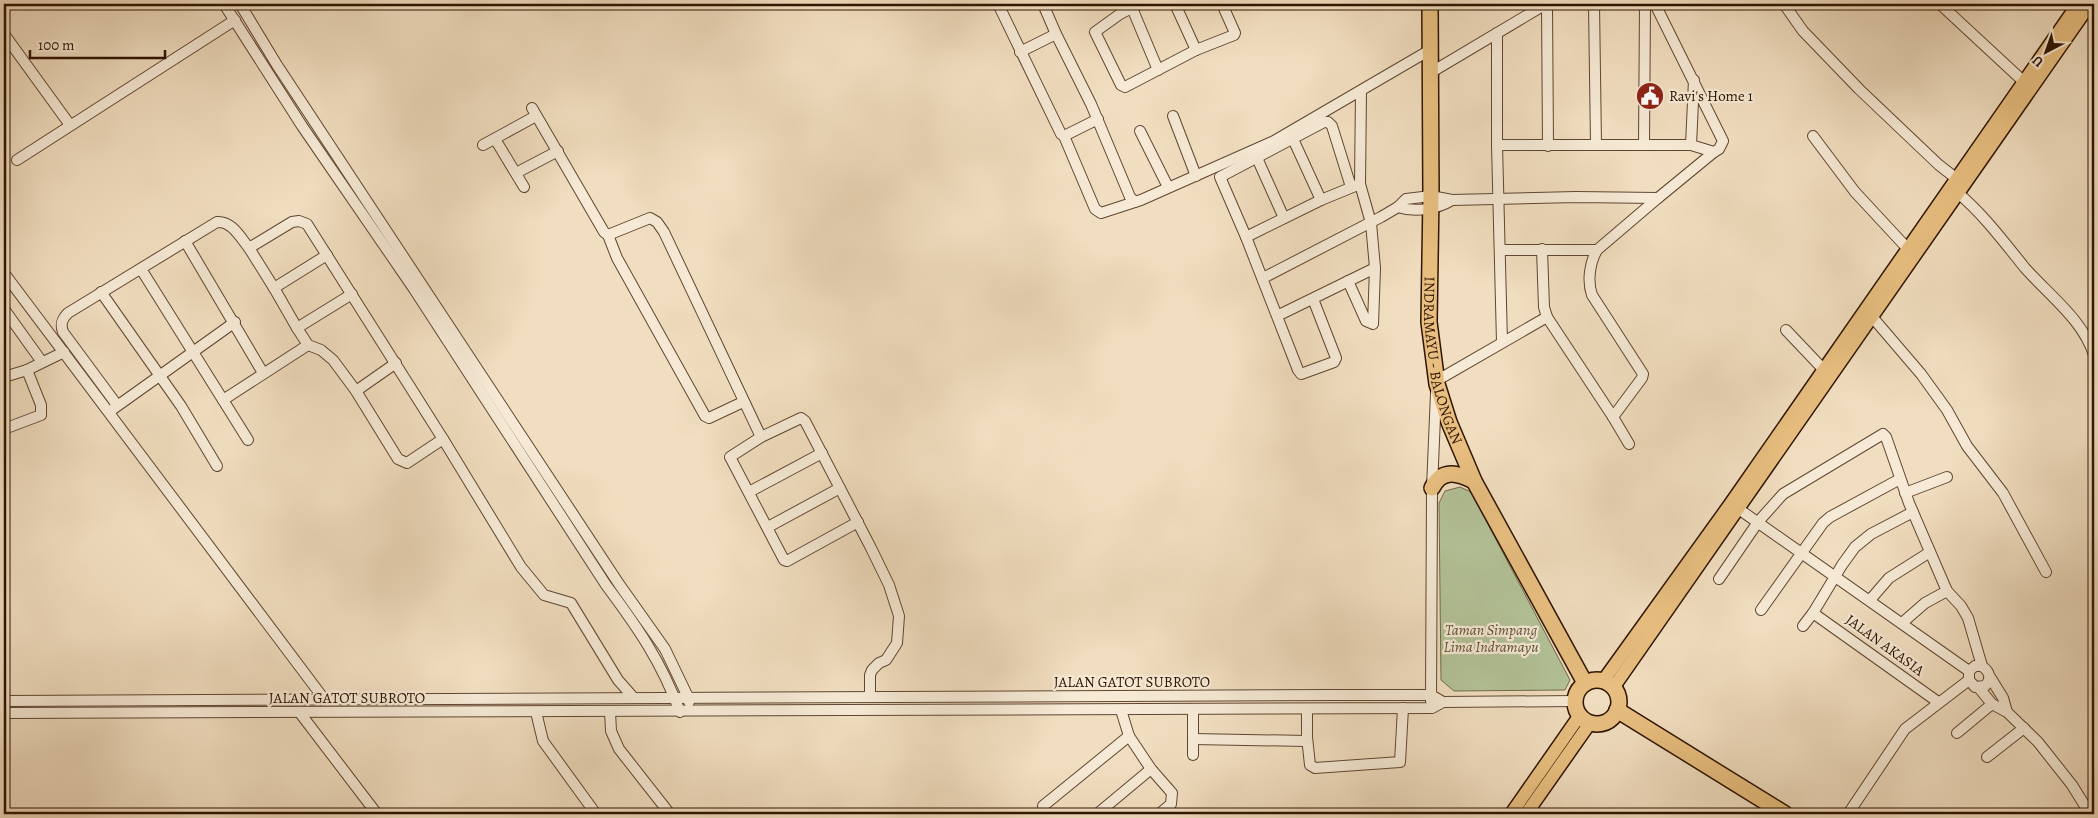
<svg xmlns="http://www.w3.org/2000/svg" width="2098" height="818" viewBox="0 0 2098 818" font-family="Alegreya,serif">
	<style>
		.green { fill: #b3c298; stroke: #716b4c }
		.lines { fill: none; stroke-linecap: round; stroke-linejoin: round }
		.minor-casing { stroke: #604631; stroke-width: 12 }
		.major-casing { stroke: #2f1401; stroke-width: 15 }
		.highway-casing { stroke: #2f1401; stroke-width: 18 }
		.minor { stroke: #f6ead6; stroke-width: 10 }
		.major { stroke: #e8bf80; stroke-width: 12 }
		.highway { stroke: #e8bf80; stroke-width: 15 }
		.labels { text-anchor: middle; stroke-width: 4.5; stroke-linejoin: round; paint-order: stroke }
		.poi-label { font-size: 15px; fill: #2f1401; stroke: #f6ead6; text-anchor: start }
		.street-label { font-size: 15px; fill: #2f1401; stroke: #f6ead6 }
		.park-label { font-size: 15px; font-style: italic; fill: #5d5136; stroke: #f6ead6 }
	</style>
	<rect width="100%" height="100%" fill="#f1dec0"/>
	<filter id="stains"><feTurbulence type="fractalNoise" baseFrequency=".004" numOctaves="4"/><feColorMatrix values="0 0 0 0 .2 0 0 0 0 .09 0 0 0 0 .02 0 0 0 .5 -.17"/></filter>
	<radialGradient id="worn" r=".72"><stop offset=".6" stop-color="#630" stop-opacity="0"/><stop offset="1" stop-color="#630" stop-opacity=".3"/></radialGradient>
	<!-- green -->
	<path class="green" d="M 1460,487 L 1471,492 L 1570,680 L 1565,690 L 1454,691 L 1441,680 L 1439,503 L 1445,491 Z"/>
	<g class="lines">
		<defs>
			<g id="minor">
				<path d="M 224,4 L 302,126 L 414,289 L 606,585 C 638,628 661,661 680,712"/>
				<path d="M 240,4 L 277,65 L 619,584 L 665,649 L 688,697 L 689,702"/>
				<path d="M 998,4 L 1061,134 L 1064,136 L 1095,209 L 1101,213 L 1141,200 L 1274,141 L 1430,50"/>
				<path d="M 1043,4 L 1056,34 L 1091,104 L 1130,197 L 1135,202"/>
				<path d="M 1139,4 L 1120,14 L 1095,32 L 1121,85 L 1125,87 L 1196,50 L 1234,35 L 1235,33 L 1222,4"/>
				<path d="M 1175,4 L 1196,50"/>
				<path d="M 1547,4 L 1548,146"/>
				<path d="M 1594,4 L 1596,145"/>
				<path d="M 1655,4 L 1723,141 L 1719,149 L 1714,152 L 1691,145 L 1694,80"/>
				<path d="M 1784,4 L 1803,31 L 1859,89 L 1939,165 L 1962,183"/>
				<path d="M 1940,4 L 2023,81"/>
				<path d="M 1132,8 L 1158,70"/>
				<path d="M 1497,33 L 1497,145 L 1502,342"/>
				<path d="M 4,34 L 70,125"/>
				<path d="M 1020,52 L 1056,34"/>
				<path d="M 1430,73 L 1546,4"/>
				<path d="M 532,108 L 604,232 L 608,235 L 650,218 L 657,222 L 664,232 L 761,437 L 801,418 L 805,421 L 871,548 L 889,585 L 899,616 L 897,643 L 886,660 L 879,663 L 872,670 L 870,675 L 870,697"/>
				<path d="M 1173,116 L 1196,176"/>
				<path d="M 1140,131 L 1168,187"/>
				<path d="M 1064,136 L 1098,119"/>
				<path d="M 1813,136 L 1855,192 L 1907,248"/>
				<path d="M 495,139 L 524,187"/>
				<path d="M 1293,139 L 1321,200"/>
				<path d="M 483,145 L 536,116"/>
				<path d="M 1497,145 L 1691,145"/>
				<path d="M 1644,145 L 1645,4"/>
				<path d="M 1257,158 L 1284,218"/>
				<path d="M 17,160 L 235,20"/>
				<path d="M 516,173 L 558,151"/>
				<path d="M 1360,184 L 1361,91"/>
				<path d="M 1958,193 C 1984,215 2004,242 2025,268 C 2049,295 2083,320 2094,355"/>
				<path d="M 1398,207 C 1416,213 1437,209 1452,200"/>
				<path d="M 608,235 L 617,258 L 705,416 L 709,418 L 743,402"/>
				<path d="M 1246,237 L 1220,177 L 1324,122 L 1328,122 L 1332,126 L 1351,187"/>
				<path d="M 185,241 L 263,373"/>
				<path d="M 249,248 L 274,288"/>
				<path d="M 1542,249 L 1544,307 L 1547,317 L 1613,417"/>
				<path d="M 1500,250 L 1597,250"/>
				<path d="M 141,269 L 223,400 L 308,345"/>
				<path d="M 4,273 L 324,699"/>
				<path d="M 1263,278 L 1381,217 L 1398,207 L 1406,199 L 1431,196 L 1452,200 L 1576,197 L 1658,198 L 1714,152"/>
				<path d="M 1348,281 L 1366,321 L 1373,324 L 1375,268"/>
				<path d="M 101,292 L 181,406 L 217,466"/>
				<path d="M 352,294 L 297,328 L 308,345 L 321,350 L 333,360 L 356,391"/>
				<path d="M 4,309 L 42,362"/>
				<path d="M 1868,312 L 1921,374 L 1947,410 L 1967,446 L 2003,493 L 2046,572"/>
				<path d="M 1277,316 L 1375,268 L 1371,223 L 1360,184 L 1321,200 L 1246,237 L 1298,370 L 1301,374 L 1334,362 L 1336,358 L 1313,299"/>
				<path d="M 297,328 L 274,288 L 327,255"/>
				<path d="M 1786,330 L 1823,369"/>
				<path d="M 396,363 L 356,391 L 398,459 L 407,463 L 443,439"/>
				<path d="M 4,377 L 27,370 L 64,352"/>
				<path d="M 1436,381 L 1547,317"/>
				<path d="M 223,400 L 248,440"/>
				<path d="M 117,405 L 63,332 C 60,324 62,319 68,313 L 217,222 C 232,221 240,237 249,248 L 292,222 L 299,221 L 307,224 L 443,439 L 521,567 L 544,595 L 571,603 L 618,680 L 633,697"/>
				<path d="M 113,409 L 235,322"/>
				<path d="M 4,429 L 41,415 L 41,405 L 27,370"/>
				<path d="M 761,437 L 730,457 L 784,560 L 787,561 L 858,522"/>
				<path d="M 1629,444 L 1613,417 L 1642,378 L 1643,374 L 1592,295 C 1587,281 1590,262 1597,250 L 1658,198"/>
				<path d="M 749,492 L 822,453"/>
				<path d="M 1905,493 L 1947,477"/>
				<path d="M 1733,505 L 1969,671"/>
				<path d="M 768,527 L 840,488"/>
				<path d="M 1719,579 L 1758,522 L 1783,494 L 1883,434 L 1886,437 L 1909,503 L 1947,591"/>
				<path d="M 1870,600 L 1889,578 L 1930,552"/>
				<path d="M 1761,610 L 1823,523 L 1830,517 L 1900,479"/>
				<path d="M 1813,613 L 1938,702"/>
				<path d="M 1902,623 L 1925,603 L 1947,591 L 1961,606 L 1968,618 L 1982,666 C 1990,672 1992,679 1985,686 L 1975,687 L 1969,680 L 1969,671 L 1975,666 L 1982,666"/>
				<path d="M 1803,626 L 1813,613 L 1842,565 L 1855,547 L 1871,534 L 1913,512"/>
				<path d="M 1990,677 L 2003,698 L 2007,712"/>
				<path d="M 1979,688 L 1992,704 L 2007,712 L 2038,742 L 2072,785 L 2090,814"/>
				<path d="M 4,701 L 1332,695 L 1431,695 L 1443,702 L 1575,701"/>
				<path d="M 1431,701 L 1432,488 L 1436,393"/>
				<path d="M 1307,709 L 1307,737 L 1310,765 L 1315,768 L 1400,762 L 1403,708"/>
				<path d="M 1121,710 L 1129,736 L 1151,769 L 1172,793 L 1171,804 L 1159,814"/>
				<path d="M 536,712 L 543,741 L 596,814"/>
				<path d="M 610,712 L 611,731 L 619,749 L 670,814"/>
				<path d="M 4,713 L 1432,708 L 1443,702"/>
				<path d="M 300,713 L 377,814"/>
				<path d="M 1957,733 L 1992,704"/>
				<path d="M 1193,739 L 1307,741"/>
				<path d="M 1193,755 L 1193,709"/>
				<path d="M 1987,757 L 2024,728"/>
				<path d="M 1043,806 L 1129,736"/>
				<path d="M 1097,814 L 1151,769"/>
				<path d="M 1848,814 L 1905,729 L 1969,680"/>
			</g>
			<g id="major">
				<path d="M 1603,681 L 1731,503 L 2078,4"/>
				<path d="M 1613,688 L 2090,4"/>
				<path d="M 1511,814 L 1580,715"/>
				<path d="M 1526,814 L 1590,723"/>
			</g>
			<g id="highway">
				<path id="s1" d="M 1430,4 L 1431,196 L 1429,322 L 1437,384 L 1449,422 L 1474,481 L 1585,683"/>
				<path d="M 1432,488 C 1442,468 1458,473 1474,481"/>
				<circle cx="1597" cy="702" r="22"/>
				<path d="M 1617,710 L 1785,814"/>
			</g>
		</defs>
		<!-- minor casing -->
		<use href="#minor" class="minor-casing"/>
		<!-- major casing -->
		<use href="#major" class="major-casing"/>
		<!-- highway casing -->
		<use href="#highway" class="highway-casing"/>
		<!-- minor -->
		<use href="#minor" class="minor"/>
		<!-- major -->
		<use href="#major" class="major"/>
		<!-- highway -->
		<use href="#highway" class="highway"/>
	</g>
	<!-- icons -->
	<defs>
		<symbol id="civic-disc" viewBox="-11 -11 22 22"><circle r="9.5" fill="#8f2418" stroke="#f6ead6"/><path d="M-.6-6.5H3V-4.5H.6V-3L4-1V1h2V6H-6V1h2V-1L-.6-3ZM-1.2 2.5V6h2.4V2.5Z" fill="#fff"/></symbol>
	</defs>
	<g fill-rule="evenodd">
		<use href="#civic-disc" x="1634" y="80" width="32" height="32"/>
	</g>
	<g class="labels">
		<!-- poi labels -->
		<g class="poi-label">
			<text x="1669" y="101">Ravi's Home 1</text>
		</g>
		<!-- street labels -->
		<g class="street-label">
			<text dy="5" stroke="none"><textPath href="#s1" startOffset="358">INDRAMAYU - BALONGAN</textPath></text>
			<text transform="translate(1885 645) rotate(36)" y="5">JALAN AKASIA</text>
			<text x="1132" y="687">JALAN GATOT SUBROTO</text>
			<text x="347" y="703">JALAN GATOT SUBROTO</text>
		</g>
		<!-- park labels -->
		<g class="park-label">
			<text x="1491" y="635">Taman Simpang<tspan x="1491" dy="17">Lima Indramayu</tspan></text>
		</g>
	</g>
	<!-- margin -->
	<rect width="2098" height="818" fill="none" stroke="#f1dec0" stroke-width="20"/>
	<rect x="5" y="5" width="2088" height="808" fill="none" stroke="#2f1401" stroke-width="2.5"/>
	<rect x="10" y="10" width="2078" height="798" fill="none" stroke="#2f1401"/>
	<!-- north arrow -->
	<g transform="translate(2046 52) rotate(221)" stroke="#f6ead6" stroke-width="4" paint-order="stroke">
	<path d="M0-4L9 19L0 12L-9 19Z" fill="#2f1401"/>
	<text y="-8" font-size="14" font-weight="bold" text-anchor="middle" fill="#2f1401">U</text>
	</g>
	<!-- scale -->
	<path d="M30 50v8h135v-8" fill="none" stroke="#2f1401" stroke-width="2.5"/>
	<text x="38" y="50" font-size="15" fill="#2f1401" stroke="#f6ead6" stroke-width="4" paint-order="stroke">100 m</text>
	<rect width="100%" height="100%" filter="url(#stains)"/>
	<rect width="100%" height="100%" fill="url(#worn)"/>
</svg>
